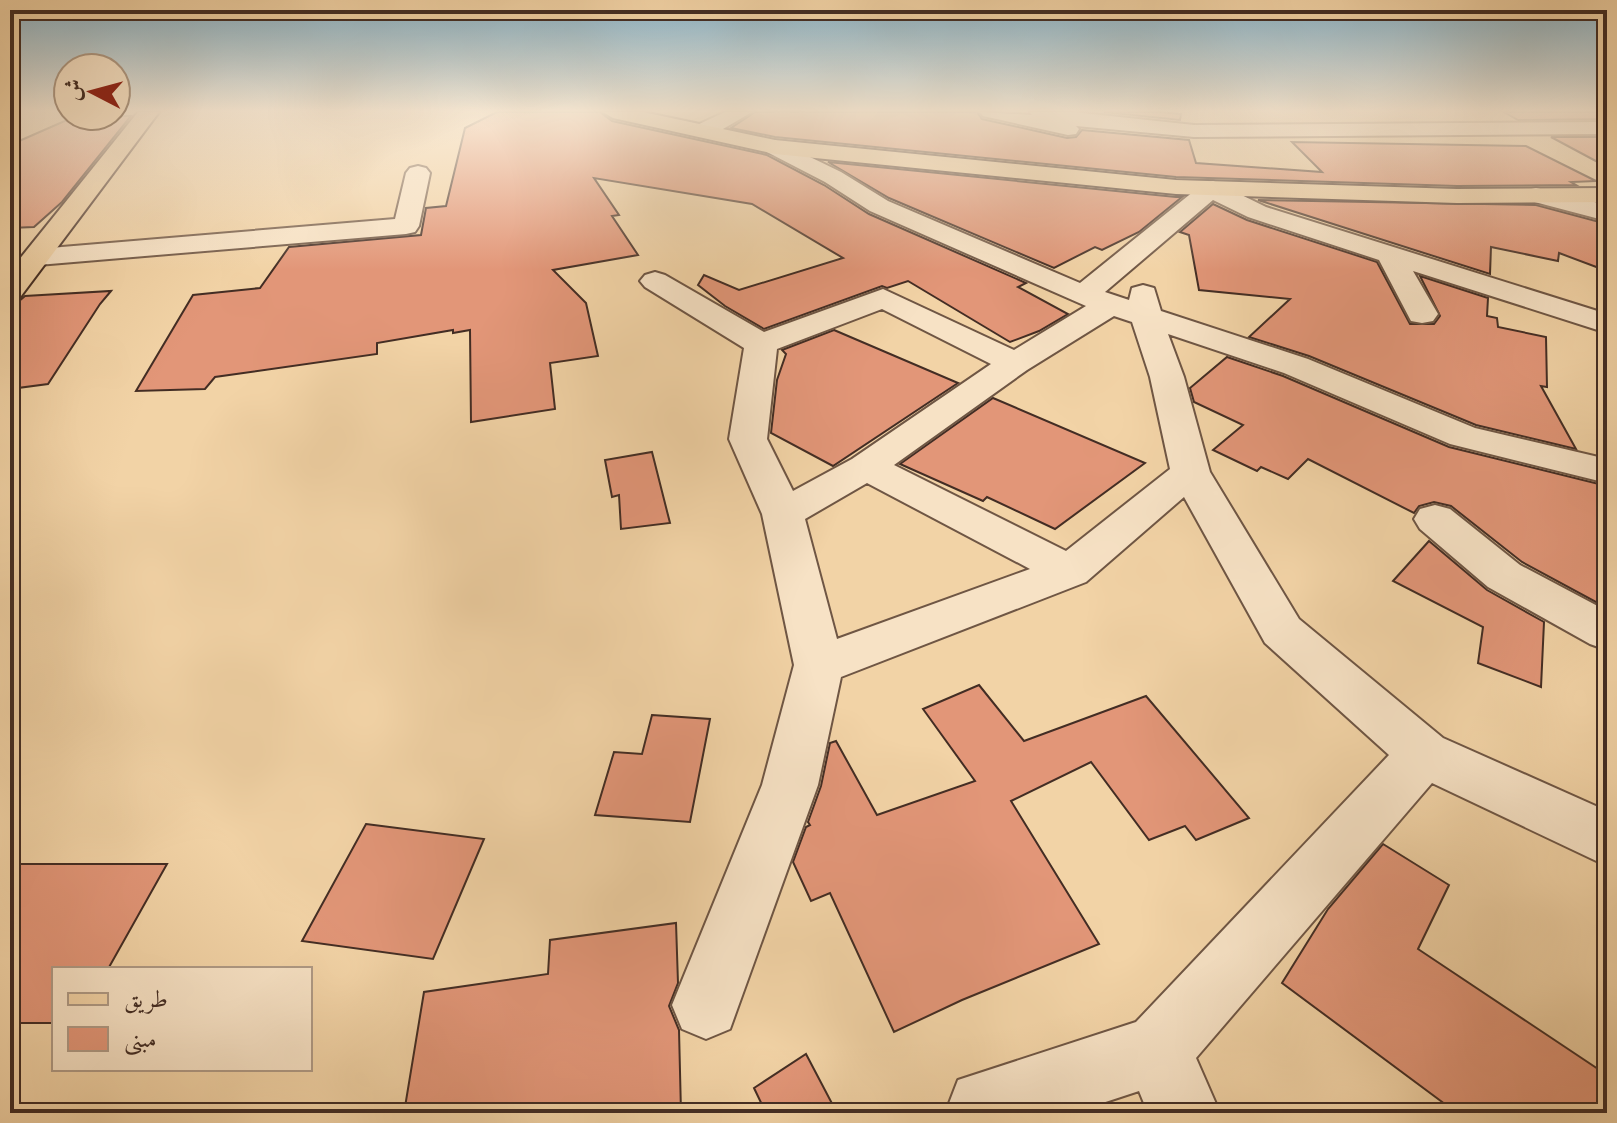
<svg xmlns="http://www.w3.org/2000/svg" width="1617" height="1123" viewBox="0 0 1617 1123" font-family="Cardo,Amiri,serif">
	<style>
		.building { fill: #e29678; stroke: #432d24; stroke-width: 2 }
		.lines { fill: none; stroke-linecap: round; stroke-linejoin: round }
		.minor-casing { stroke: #6f5644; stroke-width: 4 }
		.major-casing { stroke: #432d24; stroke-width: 4 }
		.minor { fill: #f7e2c5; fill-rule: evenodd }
		.major { fill: #f2d3a6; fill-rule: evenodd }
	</style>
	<rect width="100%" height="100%" fill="#f2d3a6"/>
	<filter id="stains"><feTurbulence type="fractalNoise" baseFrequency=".0025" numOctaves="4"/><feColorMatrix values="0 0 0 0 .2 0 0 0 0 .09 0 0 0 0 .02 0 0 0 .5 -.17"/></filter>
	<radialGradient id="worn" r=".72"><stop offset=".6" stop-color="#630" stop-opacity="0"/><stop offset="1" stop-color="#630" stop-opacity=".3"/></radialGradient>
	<!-- building -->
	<g class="building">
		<path d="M 497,112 L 600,112 L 612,121 L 767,155 L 824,185 L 869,214 L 1026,283 L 1018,287 L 1068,314 L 1039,331 L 1010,342 L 908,281 L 887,288 L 882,286 L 764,329 L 725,306 L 698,285 L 704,275 L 739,290 L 843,258 L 752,204 L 594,178 L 619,215 L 612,216 L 638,255 L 553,270 L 586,303 L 598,356 L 550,363 L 555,409 L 471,422 L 470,330 L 453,333 L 453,330 L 377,343 L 377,354 L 215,377 L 205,389 L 136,391 L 193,295 L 260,288 L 289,247 L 421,235 L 426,208 L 446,206 L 465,128 Z"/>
		<path d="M 755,112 L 977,112 L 982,119 L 1067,138 L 1076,137 L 1082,130 L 1189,140 L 1196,163 L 1322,172 L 1292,142 L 1526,146 L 1596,181 L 1571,182 L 1576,185 L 1457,186 L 1176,177 L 775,137 L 731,128 Z"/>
		<path d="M 1104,112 L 1161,112 L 1181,114 L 1180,120 Z"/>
		<path d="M 1504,112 L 1607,112 L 1607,119 L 1518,120 Z"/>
		<path d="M 76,116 L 131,116 L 62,202 L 34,227 L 10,228 L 10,145 Z"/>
		<path d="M 1551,137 L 1607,137 L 1607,167 Z"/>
		<path d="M 828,162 L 1176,197 L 1182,197 L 1139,232 L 1102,250 L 1095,247 L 1054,268 L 889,198 Z"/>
		<path d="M 1258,200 L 1536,205 L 1607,224 L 1607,271 L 1559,253 L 1558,261 L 1491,247 L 1490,274 Z"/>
		<path d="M 1213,204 L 1247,220 L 1377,262 L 1410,324 L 1434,324 L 1440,316 L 1420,276 L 1488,298 L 1487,316 L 1497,318 L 1498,327 L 1546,337 L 1547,387 L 1541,386 L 1576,449 L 1476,425 L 1309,356 L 1249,337 L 1290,299 L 1199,290 L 1189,235 L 1180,232 Z"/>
		<path d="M 111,291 L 100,304 L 48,384 L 10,389 L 10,309 L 25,296 Z"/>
		<path d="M 834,330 L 958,383 L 833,466 L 771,433 L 777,380 L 786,354 L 782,350 Z"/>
		<path d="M 1227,357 L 1283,376 L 1449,447 L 1607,486 L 1607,608 L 1522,562 L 1451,506 L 1434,502 L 1419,506 L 1414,513 L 1308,459 L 1288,479 L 1261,467 L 1257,471 L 1213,450 L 1243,425 L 1194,402 L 1190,388 Z"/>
		<path d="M 993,398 L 1145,463 L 1055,529 L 987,497 L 983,501 L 900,464 Z"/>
		<path d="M 652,452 L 670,523 L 621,529 L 619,495 L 612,497 L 605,460 Z"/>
		<path d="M 1429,541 L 1487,590 L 1544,622 L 1541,687 L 1478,663 L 1483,627 L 1393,581 Z"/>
		<path d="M 979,685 L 1024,741 L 1146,696 L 1249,818 L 1196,840 L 1185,826 L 1149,840 L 1091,762 L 1011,801 L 1099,944 L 962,1000 L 894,1032 L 830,893 L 811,901 L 793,862 L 806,827 L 810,825 L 808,822 L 821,786 L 830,743 L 836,741 L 877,815 L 975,781 L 923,709 Z"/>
		<path d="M 652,715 L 710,719 L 690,822 L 595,815 L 614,752 L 642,754 Z"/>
		<path d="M 366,824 L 484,839 L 433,959 L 302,941 Z"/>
		<path d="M 1383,844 L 1449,885 L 1418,949 L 1607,1075 L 1607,1113 L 1457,1113 L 1282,983 L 1328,909 Z"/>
		<path d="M 10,864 L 167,864 L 108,969 L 54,969 L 54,1023 L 10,1023 Z"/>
		<path d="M 676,923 L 678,983 L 669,1006 L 679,1030 L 681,1113 L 404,1113 L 424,992 L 548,974 L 550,940 Z"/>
		<path d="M 806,1054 L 837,1113 L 766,1113 L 754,1088 Z"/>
	</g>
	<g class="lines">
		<defs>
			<g id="minor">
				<path d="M 725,112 L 752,112 L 711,136 L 703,137 L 692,131 L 695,126 Z"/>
				<path d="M 980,112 L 1032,115 L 1030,112 L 1073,112 L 1194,125 L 1607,122 L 1607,134 L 1194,137 L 1076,126 L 1079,129 L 1076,134 L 1068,135 L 983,116 Z"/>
				<path d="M 775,140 L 841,172 L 888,201 L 1080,283 L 1204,183 L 1213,181 L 1266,207 L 1607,314 L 1607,333 L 1413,271 L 1438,314 L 1433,321 L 1422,323 L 1411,321 L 1379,260 L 1248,217 L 1213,200 L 1105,292 L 1129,300 L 1132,288 L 1143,285 L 1154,288 L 1161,311 L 1308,359 L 1475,428 L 1607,459 L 1607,483 L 1450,444 L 1284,373 L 1168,334 L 1184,377 L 1210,472 L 1299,619 L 1443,738 L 1607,811 L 1607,866 L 1432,783 L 1196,1058 L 1220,1113 L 1148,1113 L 1139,1091 L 1072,1113 L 951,1113 L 948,1106 L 958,1080 L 1136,1022 L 1389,755 L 1265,643 L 1184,497 L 1086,582 L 841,677 L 818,785 L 730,1029 L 706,1039 L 682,1029 L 672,1005 L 762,785 L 794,665 L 762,514 L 729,439 L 744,348 L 645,287 L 640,281 L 645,275 L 655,272 L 665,275 L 764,332 L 883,289 L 1014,350 L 1086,306 L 870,211 L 825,182 L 767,152 L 764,147 L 767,142 ZM 882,309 L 991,364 L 852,459 L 793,491 L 767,439 L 777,349 ZM 1114,316 L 1132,322 L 1150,377 L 1170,469 L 1066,551 L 894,465 L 1027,370 ZM 867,483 L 1030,569 L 837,639 L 805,519 Z"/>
				<path d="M 418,166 L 426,168 L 430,173 L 419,226 L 415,232 L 406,234 L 38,265 L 28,263 L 24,257 L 28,251 L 38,249 L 395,219 L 406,173 L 410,168 Z"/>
				<path d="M 1536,188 L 1607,205 L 1607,221 L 1527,200 L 1524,195 L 1527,190 Z"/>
				<path d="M 1435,505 L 1450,509 L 1520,565 L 1607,611 L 1607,650 L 1590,644 L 1488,587 L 1420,529 L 1414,519 L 1420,509 Z"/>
			</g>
			<g id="major">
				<path d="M 138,112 L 159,112 L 21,296 L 10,299 L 10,271 Z"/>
				<path d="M 603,112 L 643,112 L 775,140 L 1176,180 L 1457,189 L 1607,188 L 1607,202 L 1457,203 L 1176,194 L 775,154 L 613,118 Z"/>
			</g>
		</defs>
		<!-- minor casing -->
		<use href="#minor" class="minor-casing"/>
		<!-- major casing -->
		<use href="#major" class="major-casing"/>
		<!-- minor -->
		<use href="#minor" class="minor"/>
		<!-- major -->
		<use href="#major" class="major"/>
	</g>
	<!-- sky -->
	<linearGradient id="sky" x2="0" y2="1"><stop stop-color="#89b6cd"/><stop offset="0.41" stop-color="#f9ebd7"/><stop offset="1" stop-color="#f9ebd7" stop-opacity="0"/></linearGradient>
	<rect width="1617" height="270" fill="url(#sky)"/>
	<!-- margin -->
	<rect width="1617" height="1123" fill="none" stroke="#f2d3a6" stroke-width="40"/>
	<rect x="12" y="12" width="1593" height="1099" fill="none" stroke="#432d24" stroke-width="4"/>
	<rect x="20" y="20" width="1577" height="1083" fill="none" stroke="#432d24" stroke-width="2"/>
	<!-- legend -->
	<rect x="52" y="967" width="260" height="104" fill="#f7e2c5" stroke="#af9a85" stroke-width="2"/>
	<rect x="68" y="993" width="40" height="12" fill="#f2d3a6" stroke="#af9a85" stroke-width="2"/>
	<text x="124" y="1007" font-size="24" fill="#432d24">طريق</text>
	<rect x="68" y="1027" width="40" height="24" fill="#e29678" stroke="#af9a85" stroke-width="2"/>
	<text x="124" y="1047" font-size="24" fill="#432d24">مبنى</text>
	<!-- north arrow -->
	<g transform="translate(92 92) rotate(276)"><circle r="38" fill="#f7e2c5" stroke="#af9a85" stroke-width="2"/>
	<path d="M0-6L14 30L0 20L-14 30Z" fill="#8f2418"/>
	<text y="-12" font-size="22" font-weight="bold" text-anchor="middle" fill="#432d24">ش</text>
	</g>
	<rect width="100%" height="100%" filter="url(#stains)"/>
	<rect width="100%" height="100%" fill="url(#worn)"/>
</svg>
